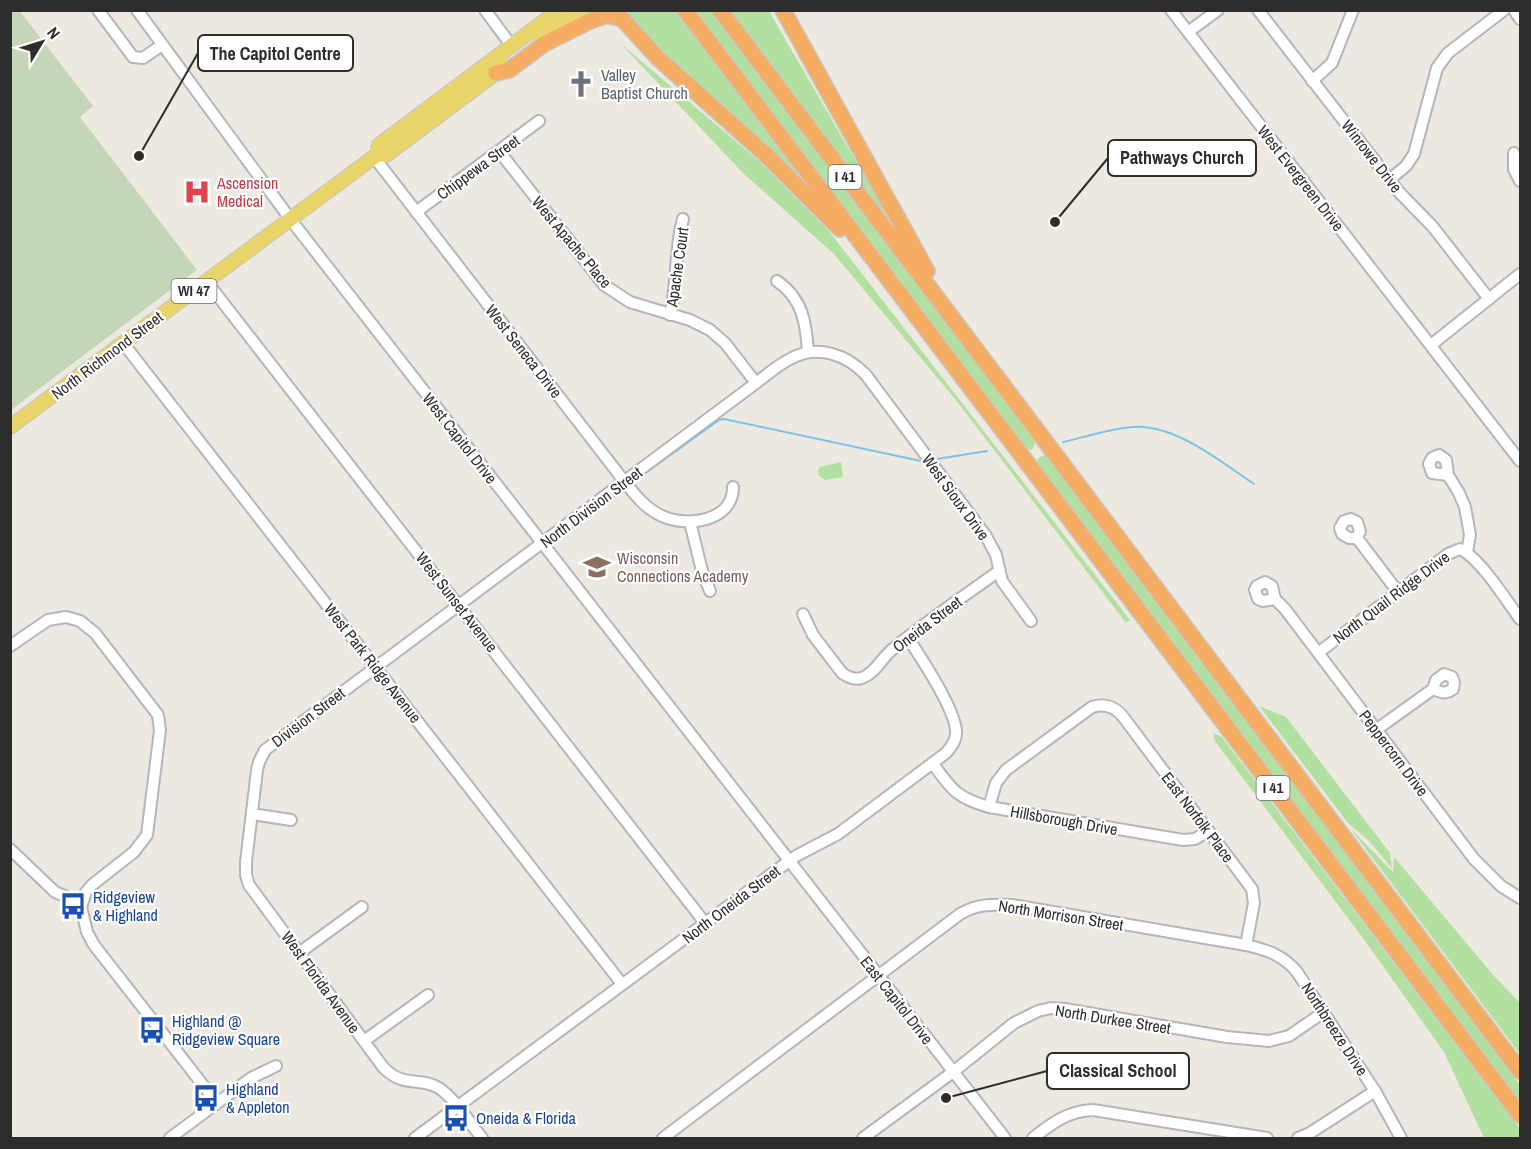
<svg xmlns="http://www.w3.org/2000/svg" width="1531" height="1149" viewBox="0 0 1531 1149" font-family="'Archivo Narrow',sans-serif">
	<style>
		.green { fill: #b2e0a0 }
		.cemetery { fill: #c5d6b8 }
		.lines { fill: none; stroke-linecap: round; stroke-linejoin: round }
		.stream { stroke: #7ac3e8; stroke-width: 2 }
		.minor-casing { stroke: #b3b5bf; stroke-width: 14 }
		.major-casing { stroke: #c8c8c8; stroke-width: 16 }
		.highway-casing { stroke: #c8c8c8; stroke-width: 18 }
		.minor { stroke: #fff; stroke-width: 10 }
		.major { stroke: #e9d469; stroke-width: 14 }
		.highway { stroke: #f5ac63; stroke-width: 15 }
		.labels { text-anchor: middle; stroke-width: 4.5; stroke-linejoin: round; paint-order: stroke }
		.shield { fill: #fff; stroke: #6c6c6c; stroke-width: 1.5 }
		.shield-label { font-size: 15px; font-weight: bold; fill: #2d2d2d }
		.worship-label { font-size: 16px; fill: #5b616d; stroke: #fff; text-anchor: start }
		.street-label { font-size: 16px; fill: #2d2d2d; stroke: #fff }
		.health-label { font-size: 16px; fill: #be3a42; stroke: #fff; text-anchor: start }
		.education-label { font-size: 16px; fill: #785e54; stroke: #fff; text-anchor: start }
		.transit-label { font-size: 16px; fill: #164399; stroke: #fff; text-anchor: start }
		.leader { fill: none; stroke: #2d2d2d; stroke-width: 2 }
		.callout-dot { fill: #2d2d2d; stroke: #fff; stroke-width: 2 }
		.callout { fill: #fff; stroke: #2d2d2d; stroke-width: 2 }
		.callout-label { font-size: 18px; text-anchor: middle; font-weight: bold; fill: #2d2d2d }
	</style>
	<rect width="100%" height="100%" fill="#ede8e0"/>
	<!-- green -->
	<g class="green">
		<path d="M 620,11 L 675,11 L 804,182 L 711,100 Z"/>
		<path d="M 696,11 L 710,11 L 1033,439 L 1035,444 L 1032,450 L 1028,449 L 1023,444 Z"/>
		<path d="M 729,11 L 769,11 L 895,229 Z"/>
		<path d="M 621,44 L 760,162 L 828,230 L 1130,620 L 1126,623 L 956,400 L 834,254 L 744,174 Z"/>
		<path d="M 1044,455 L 1053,464 L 1149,593 L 1520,1085 L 1520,1103 L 1039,467 L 1037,459 Z"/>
		<path d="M 841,462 L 843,477 L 825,480 L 819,476 L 818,470 L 820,467 Z"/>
		<path d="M 1259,706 L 1286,717 L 1390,853 L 1392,868 L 1369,841 L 1348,823 Z"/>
		<path d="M 1213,733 L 1221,736 L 1520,1129 L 1520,1138 L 1484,1138 L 1444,1052 L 1363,938 L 1215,741 Z"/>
		<path d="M 1350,828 L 1393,872 L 1394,857 L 1494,976 L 1520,1003 L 1520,1054 Z"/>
	</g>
	<!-- cemetery -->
	<path class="cemetery" d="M 19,10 L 93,106 L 80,117 L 197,270 L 11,410 L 10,11 Z"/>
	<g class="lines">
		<!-- stream -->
		<g class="stream">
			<path d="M 1063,442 C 1085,437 1122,425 1144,427 C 1182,430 1223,463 1254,484"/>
			<path d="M 937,459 L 987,451"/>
			<path d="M 633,482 L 719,420 L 724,419 L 921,461"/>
		</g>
		<defs>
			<g id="minor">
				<path d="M 98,10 L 133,57 L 143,58 L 162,45"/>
				<path d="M 137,10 L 291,220 L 1005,1138"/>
				<path d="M 485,10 L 511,45"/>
				<path d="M 1171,10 L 1520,461"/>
				<path d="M 1258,10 L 1399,192 L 1433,227 L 1489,299"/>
				<path d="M 1514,10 L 1520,19"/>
				<path d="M 1188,32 L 1218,10"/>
				<path d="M 1312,81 L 1332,63 L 1353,10"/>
				<path d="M 499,151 L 604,285 L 630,302 L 690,320 L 710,330 L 725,343 L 756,383"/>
				<path d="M 1514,153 L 1514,169 L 1520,181"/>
				<path d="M 374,157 L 624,481 C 635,495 646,509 662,516 C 688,528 733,521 733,487"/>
				<path d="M 1389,180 L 1406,166 L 1414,154 L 1437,68 L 1448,53 L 1504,10"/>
				<path d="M 416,212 L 539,121"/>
				<path d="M 777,281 C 803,299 806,323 808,352"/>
				<path d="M 207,282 L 705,923"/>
				<path d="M 670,315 C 678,284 674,250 683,219"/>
				<path d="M 123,343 L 622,984"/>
				<path d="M 1431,345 L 1520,274"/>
				<path d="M 1448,475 L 1432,473 L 1429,464 L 1432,458 L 1439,455 L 1446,460 L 1448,475 L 1459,493 L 1465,507 L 1470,535 L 1467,552"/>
				<path d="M 690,522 L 702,571 L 710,591"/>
				<path d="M 1357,538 L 1349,538 L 1342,534 L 1340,528 L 1344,521 L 1351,519 L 1357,522 L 1360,531 L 1357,538 L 1398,592"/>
				<path d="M 1275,599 L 1263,601 L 1258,599 L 1255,590 L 1257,586 L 1265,582 L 1272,586 L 1275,599 L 1285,609 L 1474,859 L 1501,886 L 1520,898"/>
				<path d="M 803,614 L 813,635 L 842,673 C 849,678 856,681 864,677 C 876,672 883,656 894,648 C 927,621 964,596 999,571"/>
				<path d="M 10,646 L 48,620 L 66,617 L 80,621 L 95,633 L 158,715 L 160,730 L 147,835 L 134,852 L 92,885 L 86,892 L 81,907 L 87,932 L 94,945 L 217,1103"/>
				<path d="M 1318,653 L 1448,554 L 1460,549 C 1480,558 1506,600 1520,619"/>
				<path d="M 1376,730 L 1433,689 C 1440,692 1445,695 1453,689 L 1454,682 L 1452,677 L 1444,674 L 1436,680 L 1433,689"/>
				<path d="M 933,764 C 952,790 957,798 989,807 L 1183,840 L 1195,839 L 1208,831"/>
				<path d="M 989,807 L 996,783 L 1006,770 L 1092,707 C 1105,703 1116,707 1124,718 L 1252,889 L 1254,903 L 1246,945"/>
				<path d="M 252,814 L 291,820"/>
				<path d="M 10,849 L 55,892 L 74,900 L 81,907"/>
				<path d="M 299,953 L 362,907"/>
				<path d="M 364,1041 L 428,995"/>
				<path d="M 170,1138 L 251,1078 L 276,1066"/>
				<path d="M 415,1138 L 781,867 L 796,856 L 838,834 L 946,753 C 951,747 956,741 956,733 C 957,712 920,656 908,638"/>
				<path d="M 482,1138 C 469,1122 456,1100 439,1088 C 419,1076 404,1089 383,1067 L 249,885 L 246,875 L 246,862 L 257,770 L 259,762 L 265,750 L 756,383 C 768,374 779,364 792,358 C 818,344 847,355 866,375 L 986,536 L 996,555 L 1002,581 L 1031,621"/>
				<path d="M 663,1138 L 960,914 C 977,904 992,904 1012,905 L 1246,945 C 1267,950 1283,955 1297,972 L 1375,1091 L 1401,1138"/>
				<path d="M 863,1138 L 953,1072 L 1014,1023 L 1038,1011 L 1051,1008 L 1065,1009 L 1227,1037 L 1269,1041 L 1289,1036 L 1324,1012"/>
				<path d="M 1033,1138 C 1052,1123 1068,1111 1093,1110 L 1267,1138"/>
				<path d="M 1298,1138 L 1310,1133 L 1375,1091"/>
			</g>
			<g id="major">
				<path d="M 541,40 L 583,10"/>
				<path d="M 378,154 L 379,145 L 559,10"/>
				<path d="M 10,427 L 374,157 L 378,154 L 386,155 L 504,67"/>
			</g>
			<g id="highway">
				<path d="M 614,10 L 658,58 L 766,155 L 840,229"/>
				<path d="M 685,10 L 1520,1115"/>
				<path d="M 720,10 L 1520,1071"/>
				<path d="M 783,10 L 927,271"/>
				<path d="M 496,73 L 509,70 L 544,44 L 590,21 L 607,15 L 619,18"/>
			</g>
		</defs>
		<!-- minor casing -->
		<use href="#minor" class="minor-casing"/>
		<!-- major casing -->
		<use href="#major" class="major-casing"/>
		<!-- highway casing -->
		<use href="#highway" class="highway-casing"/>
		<!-- minor -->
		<use href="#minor" class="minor"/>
		<!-- major -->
		<use href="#major" class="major"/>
		<!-- highway -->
		<use href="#highway" class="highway"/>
	</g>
	<!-- icons -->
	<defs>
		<symbol id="church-bare" viewBox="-9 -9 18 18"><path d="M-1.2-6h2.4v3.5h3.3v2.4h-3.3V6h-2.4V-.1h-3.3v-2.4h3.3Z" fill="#6b7280" stroke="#fff" stroke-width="2.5" paint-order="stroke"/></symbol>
		<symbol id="hospital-bare" viewBox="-9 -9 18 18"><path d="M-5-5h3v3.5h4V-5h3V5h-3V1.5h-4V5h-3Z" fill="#e0444e" stroke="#fff" stroke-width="2.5" paint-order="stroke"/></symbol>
		<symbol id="school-bare" viewBox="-9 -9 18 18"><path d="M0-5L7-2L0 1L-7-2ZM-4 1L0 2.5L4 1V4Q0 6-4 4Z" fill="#8d6e63" stroke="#fff" stroke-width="2.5" paint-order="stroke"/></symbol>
		<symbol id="bus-bare" viewBox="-9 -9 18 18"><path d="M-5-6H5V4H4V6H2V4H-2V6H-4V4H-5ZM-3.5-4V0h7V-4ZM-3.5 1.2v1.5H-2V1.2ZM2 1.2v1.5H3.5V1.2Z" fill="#1a4fb4" stroke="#fff" stroke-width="2.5" paint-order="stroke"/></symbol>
	</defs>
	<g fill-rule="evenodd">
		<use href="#church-bare" x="562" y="65" width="38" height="38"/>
		<use href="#hospital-bare" x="178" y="173" width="38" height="38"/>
		<use href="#school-bare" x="578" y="548" width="38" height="38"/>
		<use href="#bus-bare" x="54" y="887" width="38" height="38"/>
		<use href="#bus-bare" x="133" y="1011" width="38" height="38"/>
		<use href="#bus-bare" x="187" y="1079" width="38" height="38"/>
		<use href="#bus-bare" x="437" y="1099" width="38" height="38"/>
	</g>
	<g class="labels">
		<!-- shield labels -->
		<g class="shield">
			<rect x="828.5" y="165" width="33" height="24" rx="4.5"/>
			<rect x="171.5" y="279" width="45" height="24" rx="4.5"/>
			<rect x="1256.5" y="776" width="33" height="24" rx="4.5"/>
		</g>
		<g class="shield-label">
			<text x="845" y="182">I 41</text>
			<text x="194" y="296">WI 47</text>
			<text x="1273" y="793">I 41</text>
		</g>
		<!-- worship labels -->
		<g class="worship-label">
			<text x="601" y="81">Valley<tspan x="601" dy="18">Baptist Church</tspan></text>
		</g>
		<!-- street labels -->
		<g class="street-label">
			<text transform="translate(1372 156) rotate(52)" y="6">Winrowe Drive</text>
			<text transform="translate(478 167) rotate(-36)" y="6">Chippewa Street</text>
			<text transform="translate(1301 178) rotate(52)" y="6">West Evergreen Drive</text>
			<text transform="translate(572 242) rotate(50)" y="6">West Apache Place</text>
			<text transform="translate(677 267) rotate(-82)" y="6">Apache Court</text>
			<text transform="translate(524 351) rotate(52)" y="6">West Seneca Drive</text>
			<text transform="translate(107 355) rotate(-37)" y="6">North Richmond Street</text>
			<text transform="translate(460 438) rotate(52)" y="6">West Capitol Drive</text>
			<text transform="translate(956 497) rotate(54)" y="6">West Sioux Drive</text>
			<text transform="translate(591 507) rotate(-37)" y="6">North Division Street</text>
			<text transform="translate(1391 597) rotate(-37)" y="6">North Quail Ridge Drive</text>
			<text transform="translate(457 602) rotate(52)" y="6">West Sunset Avenue</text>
			<text transform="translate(927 624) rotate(-37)" y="6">Oneida Street</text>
			<text transform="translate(373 663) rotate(52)" y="6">West Park Ridge Avenue</text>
			<text transform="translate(308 717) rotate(-37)" y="6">Division Street</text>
			<text transform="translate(1394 753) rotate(53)" y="6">Peppercorn Drive</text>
			<text transform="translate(1198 817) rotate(53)" y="6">East Norfolk Place</text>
			<text transform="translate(1064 820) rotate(10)" y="6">Hillsborough Drive</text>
			<text transform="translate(731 904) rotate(-37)" y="6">North Oneida Street</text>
			<text transform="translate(1061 915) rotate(9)" y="6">North Morrison Street</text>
			<text transform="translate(321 982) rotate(54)" y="6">West Florida Avenue</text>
			<text transform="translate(897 1000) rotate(52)" y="6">East Capitol Drive</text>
			<text transform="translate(1113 1019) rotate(9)" y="6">North Durkee Street</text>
			<text transform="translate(1335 1029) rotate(57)" y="6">Northbreeze Drive</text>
		</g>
		<!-- health labels -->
		<g class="health-label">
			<text x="217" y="189">Ascension<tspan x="217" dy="18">Medical</tspan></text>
		</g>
		<!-- education labels -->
		<g class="education-label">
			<text x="617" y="564">Wisconsin<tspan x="617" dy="18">Connections Academy</tspan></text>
		</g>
		<!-- transit labels -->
		<g class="transit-label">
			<text x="93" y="903">Ridgeview<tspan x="93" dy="18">&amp; Highland</tspan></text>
			<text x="172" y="1027">Highland @<tspan x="172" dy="18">Ridgeview Square</tspan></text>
			<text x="226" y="1095">Highland<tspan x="226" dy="18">&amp; Appleton</tspan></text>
			<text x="476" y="1124">Oneida &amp; Florida</text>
		</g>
	</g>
	<!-- callouts -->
	<path class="leader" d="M139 156L198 53M1055 222L1108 158M946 1098L1047 1071"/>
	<g class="callout-dot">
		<circle cx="139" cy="156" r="6"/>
		<circle cx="1055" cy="222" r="6"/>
		<circle cx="946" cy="1098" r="6"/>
	</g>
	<g class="callout">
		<rect x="198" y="35" width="155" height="36" rx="6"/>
		<rect x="1108" y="140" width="148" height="36" rx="6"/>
		<rect x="1047" y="1053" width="142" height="36" rx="6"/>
	</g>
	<g class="callout-label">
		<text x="275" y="60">The Capitol Centre</text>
		<text x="1182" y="164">Pathways Church</text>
		<text x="1118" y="1077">Classical School</text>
	</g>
	<!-- border -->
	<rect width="1531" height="1149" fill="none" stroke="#2d2d2d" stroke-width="24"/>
	<!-- north arrow -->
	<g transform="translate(42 42) rotate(52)" stroke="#ffffff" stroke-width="4.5" paint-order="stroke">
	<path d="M0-4.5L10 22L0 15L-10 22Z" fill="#2d2d2d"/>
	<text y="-9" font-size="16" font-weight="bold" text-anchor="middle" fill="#2d2d2d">N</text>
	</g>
</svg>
